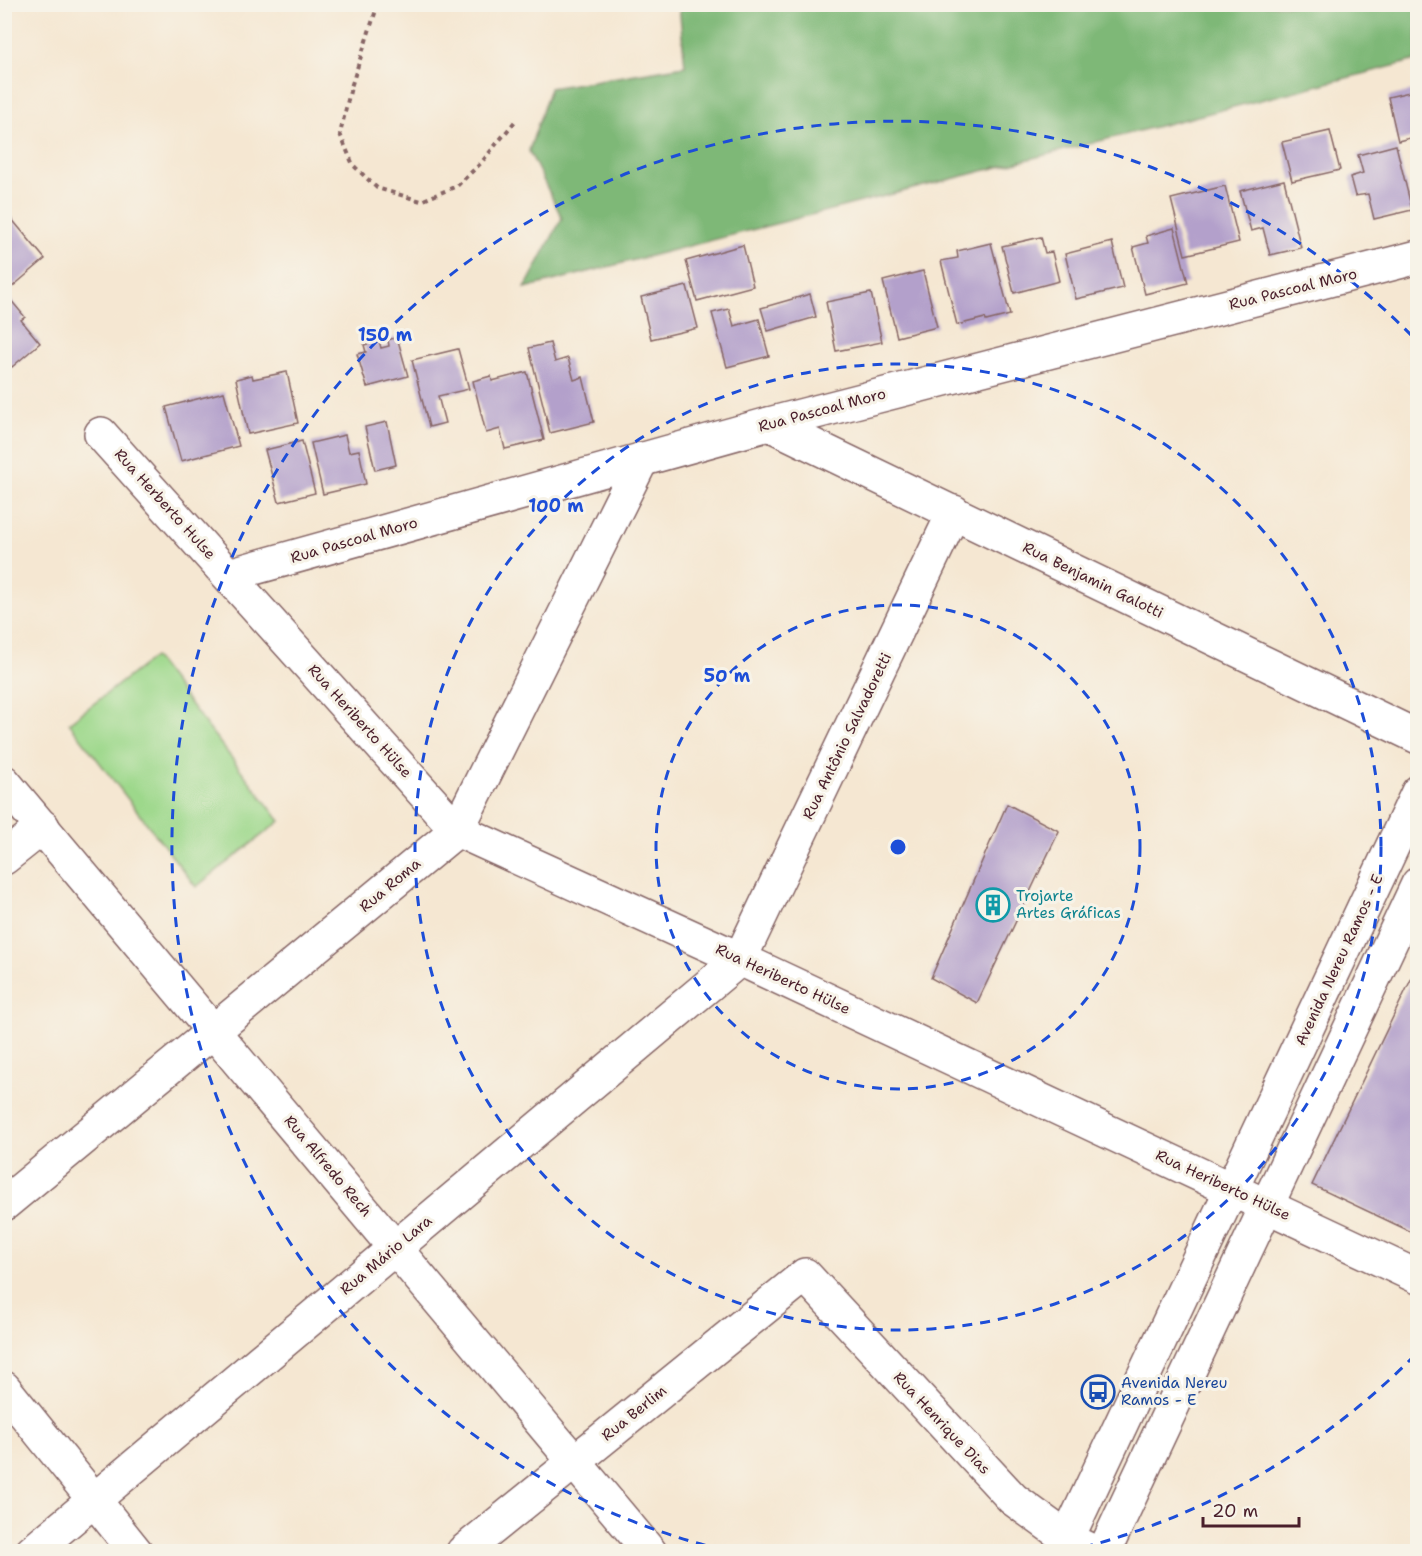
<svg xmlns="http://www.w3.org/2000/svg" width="1422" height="1556" viewBox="0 0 1422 1556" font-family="'Shantell Sans',sans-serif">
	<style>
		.green { fill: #9dd88b; stroke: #747c5b; stroke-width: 1.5 }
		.forest { fill: #7eb877; stroke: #646c51; stroke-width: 1.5 }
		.building { fill: #b3a0cb }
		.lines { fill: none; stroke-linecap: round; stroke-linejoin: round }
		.minor-casing { stroke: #866565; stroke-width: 36 }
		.path { stroke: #866565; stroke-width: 4; stroke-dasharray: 4.5 4.5; stroke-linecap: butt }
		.minor { stroke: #fff; stroke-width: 33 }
		.ring { fill: none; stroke: #1d4ed8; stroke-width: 3; stroke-dasharray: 10 8 }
		.labels { text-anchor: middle; stroke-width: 6; stroke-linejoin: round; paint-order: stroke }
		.street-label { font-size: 15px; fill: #4a1f2b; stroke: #f7f3e8 }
		.culture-label { font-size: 15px; fill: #0d838f; stroke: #f7f3e8; text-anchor: start }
		.transit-label { font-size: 15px; fill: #164399; stroke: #f7f3e8; text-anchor: start }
		.centre { fill: #1d4ed8; stroke: #f7f3e8; stroke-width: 3 }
		.ring-label { font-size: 18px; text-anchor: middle; font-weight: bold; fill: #1d4ed8; stroke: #f7f3e8; stroke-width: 6; stroke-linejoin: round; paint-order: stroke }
	</style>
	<rect width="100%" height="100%" fill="#f7f3e8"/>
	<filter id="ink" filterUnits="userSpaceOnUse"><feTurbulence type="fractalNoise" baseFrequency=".0167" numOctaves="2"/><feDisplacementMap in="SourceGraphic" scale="12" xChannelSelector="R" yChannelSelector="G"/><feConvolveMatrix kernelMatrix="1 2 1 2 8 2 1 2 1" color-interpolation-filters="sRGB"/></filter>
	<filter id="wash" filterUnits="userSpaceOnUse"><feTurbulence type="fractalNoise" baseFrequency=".008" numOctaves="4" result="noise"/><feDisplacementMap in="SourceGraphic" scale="24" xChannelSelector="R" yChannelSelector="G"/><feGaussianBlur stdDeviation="1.35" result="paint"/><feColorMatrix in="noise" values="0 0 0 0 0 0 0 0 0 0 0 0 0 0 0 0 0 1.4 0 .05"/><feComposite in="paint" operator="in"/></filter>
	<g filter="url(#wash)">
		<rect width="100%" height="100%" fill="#f5e7d2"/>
		<!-- green -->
		<path class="green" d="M 154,657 L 280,821 L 196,887 L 69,723 Z"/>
		<!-- forest -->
		<path class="forest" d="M 679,5 L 1417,5 L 1417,60 L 525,288 L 562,218 L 529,151 L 550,88 L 685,66 Z"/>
		<g id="blocks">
			<!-- building -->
			<g class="building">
				<path d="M 1418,90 L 1418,136 L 1398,141 L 1388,97 Z"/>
				<path d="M 1330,131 L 1340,170 L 1292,181 L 1282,142 Z"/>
				<path d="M 1396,145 L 1412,210 L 1374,219 L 1368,194 L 1355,196 L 1350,177 L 1363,173 L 1358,155 Z"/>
				<path d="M 1284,180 L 1301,248 L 1270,255 L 1263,228 L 1251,231 L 1240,191 Z"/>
				<path d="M 1225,186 L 1239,242 L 1185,255 L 1171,199 Z"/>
				<path d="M 5,211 L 45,259 L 5,293 L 25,317 L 21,320 L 40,343 L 12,367 L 4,358 Z"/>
				<path d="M 1174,228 L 1188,283 L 1145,294 L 1133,247 L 1148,243 L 1146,236 Z"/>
				<path d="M 1041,237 L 1045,253 L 1052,252 L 1059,281 L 1014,293 L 1002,246 Z"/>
				<path d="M 1112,242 L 1123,288 L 1076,299 L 1065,254 Z"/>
				<path d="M 991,243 L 1010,315 L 986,321 L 985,318 L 957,325 L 941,261 L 958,258 L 957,251 Z"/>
				<path d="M 743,245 L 753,286 L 697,301 L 686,261 Z"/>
				<path d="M 923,271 L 937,327 L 897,337 L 883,281 Z"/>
				<path d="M 687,286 L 698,328 L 651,339 L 641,297 Z"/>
				<path d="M 871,293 L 882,342 L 836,351 L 826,302 Z"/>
				<path d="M 810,294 L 816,317 L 768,331 L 761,308 Z"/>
				<path d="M 729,309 L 734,326 L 759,319 L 769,356 L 727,367 L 712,313 Z"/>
				<path d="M 397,337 L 408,376 L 367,387 L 357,354 L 366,352 L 364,345 L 379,341 L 381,348 L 389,346 L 388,340 Z"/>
				<path d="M 550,343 L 555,362 L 568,358 L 574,380 L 583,377 L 594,422 L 550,433 L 529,348 Z"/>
				<path d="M 458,349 L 469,389 L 438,396 L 445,423 L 429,427 L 412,360 Z"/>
				<path d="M 287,372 L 298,423 L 248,434 L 236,379 L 252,375 L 253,379 Z"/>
				<path d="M 527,372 L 544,440 L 505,449 L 500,429 L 486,433 L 473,381 L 491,376 L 492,381 Z"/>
				<path d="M 224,392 L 239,446 L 181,461 L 166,407 Z"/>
				<path d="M 387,422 L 396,465 L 375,470 L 365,427 Z"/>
				<path d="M 345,435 L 349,452 L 359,450 L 366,484 L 323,494 L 311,443 Z"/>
				<path d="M 302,441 L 315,493 L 279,502 L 265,450 Z"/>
				<path d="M 1007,804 L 1059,831 L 977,1003 L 931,978 Z"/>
				<path d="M 1418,965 L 1418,1235 L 1312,1185 Z"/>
			</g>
		</g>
	</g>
	<g filter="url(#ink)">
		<use href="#blocks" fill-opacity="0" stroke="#866565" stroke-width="1.5"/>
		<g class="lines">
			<defs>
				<g id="minor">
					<path d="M 769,424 L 1418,737"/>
					<path d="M 101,434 L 457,830 L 740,959 L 1418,1277"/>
					<path d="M 229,575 L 769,424 L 1418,257"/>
					<path d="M 4,782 L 650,1552"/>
					<path d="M 4,858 L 43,827"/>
					<path d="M 4,1204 L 457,830 L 642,459"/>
					<path d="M 4,1388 L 136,1552"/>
					<path d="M 32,1552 L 740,959 L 954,512"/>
					<path d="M 463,1552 L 805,1275 L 1013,1499 L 1068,1539 L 1095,1552"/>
					<path d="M 1061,1552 L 1418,792"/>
					<path d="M 1104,1552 L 1418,884"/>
				</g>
			</defs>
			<!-- minor casing -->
			<use href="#minor" class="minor-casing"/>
			<!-- path -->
			<path class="path" d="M 378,4 L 351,87 L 340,134 L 353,165 L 377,188 L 421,201 L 457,186 L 481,163 L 516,120"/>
			<!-- minor -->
			<use href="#minor" class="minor"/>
		</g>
	</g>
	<!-- distance rings -->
	<g class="ring">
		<circle cx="898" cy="847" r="242"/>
		<circle cx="898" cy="847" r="483"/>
		<path d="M1415 1355A725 725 0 0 1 1073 1550M723 1550A725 725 0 1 1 1415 339"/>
	</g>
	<!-- icons -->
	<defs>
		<symbol id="building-ring" viewBox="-11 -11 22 22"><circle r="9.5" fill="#f7f3e8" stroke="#0f9aa8" stroke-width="1.5"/><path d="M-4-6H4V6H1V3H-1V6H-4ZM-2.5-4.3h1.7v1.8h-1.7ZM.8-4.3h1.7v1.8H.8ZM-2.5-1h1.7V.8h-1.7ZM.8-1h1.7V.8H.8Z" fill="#0f9aa8"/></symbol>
		<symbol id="bus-ring" viewBox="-11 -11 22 22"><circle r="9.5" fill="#f7f3e8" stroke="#1a4fb4" stroke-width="1.5"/><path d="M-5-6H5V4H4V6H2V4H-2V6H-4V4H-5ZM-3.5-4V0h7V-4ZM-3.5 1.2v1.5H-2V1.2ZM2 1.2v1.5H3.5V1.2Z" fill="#1a4fb4"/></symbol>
	</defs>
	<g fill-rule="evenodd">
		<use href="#building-ring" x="974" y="886" width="38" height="38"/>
		<use href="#bus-ring" x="1079" y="1373" width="38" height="38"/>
	</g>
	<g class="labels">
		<!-- street labels -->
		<g class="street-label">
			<text transform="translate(1293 289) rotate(-14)" y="5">Rua Pascoal Moro</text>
			<text transform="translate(822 410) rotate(-15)" y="5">Rua Pascoal Moro</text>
			<text transform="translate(165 504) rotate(48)" y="5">Rua Herberto Hulse</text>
			<text transform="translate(354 540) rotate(-16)" y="5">Rua Pascoal Moro</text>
			<text transform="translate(1093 580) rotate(26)" y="5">Rua Benjamin Galotti</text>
			<text transform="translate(360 721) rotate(48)" y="5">Rua Heriberto Hülse</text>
			<text transform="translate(847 736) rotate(-64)" y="5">Rua Antônio Salvadoretti</text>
			<text transform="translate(390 885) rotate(-40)" y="5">Rua Roma</text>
			<text transform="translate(1339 960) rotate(-65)" y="5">Avenida Nereu Ramos - E</text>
			<text transform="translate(783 979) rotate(25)" y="5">Rua Heriberto Hülse</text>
			<text transform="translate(328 1166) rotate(50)" y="5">Rua Alfredo Rech</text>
			<text transform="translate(1223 1185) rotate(25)" y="5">Rua Heriberto Hülse</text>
			<text transform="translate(386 1255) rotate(-40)" y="5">Rua Mário Lara</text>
			<text transform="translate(634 1413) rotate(-39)" y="5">Rua Berlim</text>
			<text transform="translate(942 1423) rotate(47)" y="5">Rua Henrique Dias</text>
		</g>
		<!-- culture labels -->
		<g class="culture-label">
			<text x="1016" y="901">Trojarte<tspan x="1016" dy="17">Artes Gráficas</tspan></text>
		</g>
		<!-- transit labels -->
		<g class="transit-label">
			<text x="1121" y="1388">Avenida Nereu<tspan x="1121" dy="17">Ramos - E</tspan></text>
		</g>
	</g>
	<circle cx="898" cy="847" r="9" class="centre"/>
	<g class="ring-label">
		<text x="385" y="341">150 m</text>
		<text x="556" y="512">100 m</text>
		<text x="727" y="682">50 m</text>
	</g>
	<!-- margin -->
	<rect width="1422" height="1556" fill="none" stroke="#f7f3e8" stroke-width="24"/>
	<!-- scale -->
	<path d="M1203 1517v9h96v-9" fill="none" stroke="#4a1f2b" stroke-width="3"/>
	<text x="1212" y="1517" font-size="18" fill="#4a1f2b" stroke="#f7f3e8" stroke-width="4.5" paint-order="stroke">20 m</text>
</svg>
